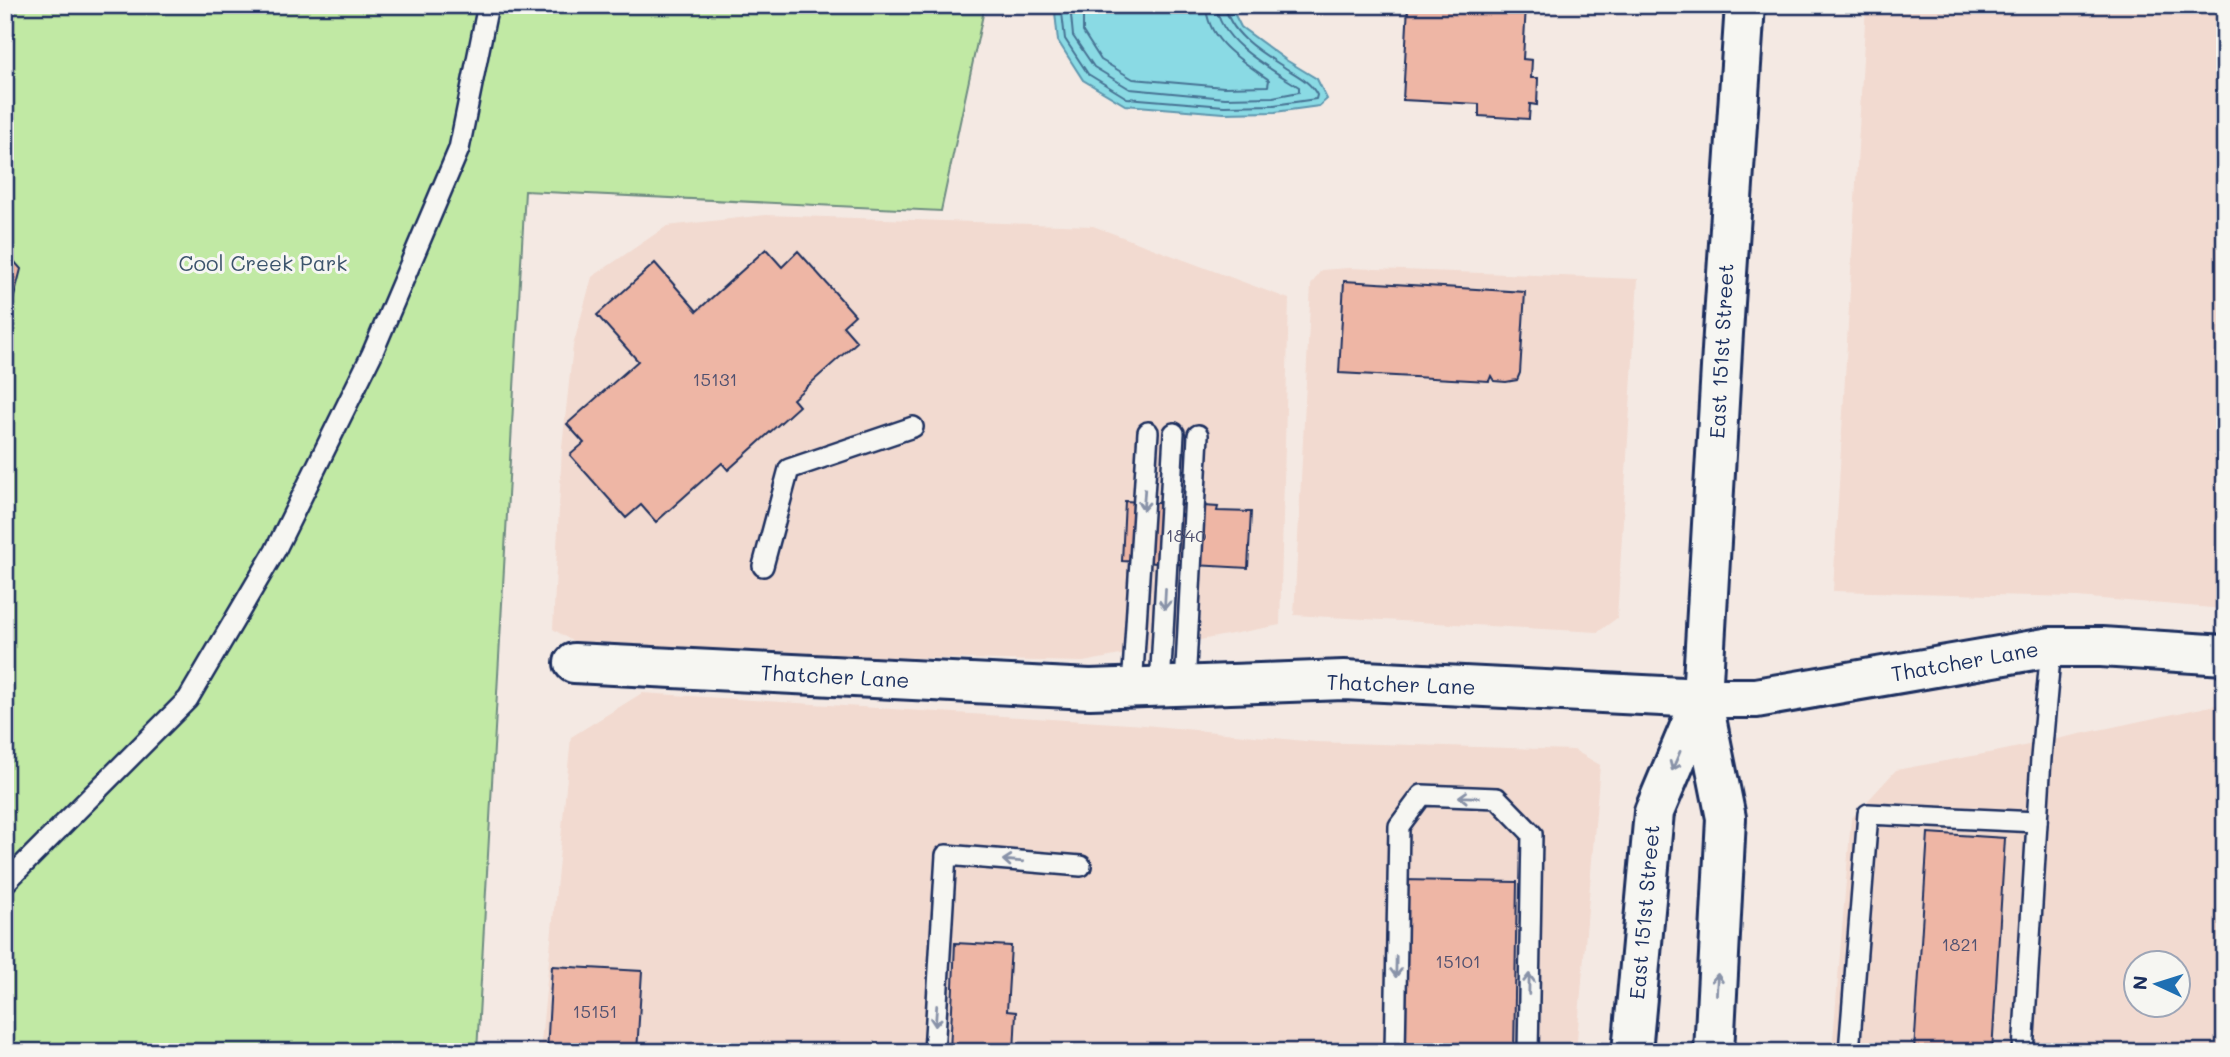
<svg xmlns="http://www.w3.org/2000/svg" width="2230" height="1057" viewBox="0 0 2230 1057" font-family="Mali,sans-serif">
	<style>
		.built { fill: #f2dad0; fill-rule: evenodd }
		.green { fill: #c1e9a4; stroke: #6e8c81; stroke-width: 2 }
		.water { fill: #8adae4; stroke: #5e96ae; stroke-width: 2 }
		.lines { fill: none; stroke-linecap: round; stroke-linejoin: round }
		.shore { stroke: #477394; stroke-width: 2 }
		.building { fill: #eeb6a5; stroke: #1b2f5e; stroke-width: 2 }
		.lane-casing { stroke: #1b2f5e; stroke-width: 24 }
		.street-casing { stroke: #1b2f5e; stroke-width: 44 }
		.secondary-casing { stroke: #1b2f5e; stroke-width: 44 }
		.lane { stroke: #f6f6f2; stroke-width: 19 }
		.street { stroke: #f6f6f2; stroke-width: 38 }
		.secondary { stroke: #f6f6f2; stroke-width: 38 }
		.oneway { stroke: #8892a8 }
		.labels { text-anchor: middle; stroke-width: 6; stroke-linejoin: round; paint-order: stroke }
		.number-label { font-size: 18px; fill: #505170 }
		.park-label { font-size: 21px; fill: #3c546c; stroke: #f6f6f2 }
		.street-label { font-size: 21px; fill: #1b2f5e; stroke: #f6f6f2 }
	</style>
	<rect width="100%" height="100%" fill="#f4e9e3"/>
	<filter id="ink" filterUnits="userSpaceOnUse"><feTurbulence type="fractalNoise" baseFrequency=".0143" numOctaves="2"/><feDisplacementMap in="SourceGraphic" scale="14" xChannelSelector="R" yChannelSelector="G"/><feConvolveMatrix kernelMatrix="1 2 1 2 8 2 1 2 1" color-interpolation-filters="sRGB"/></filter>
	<g filter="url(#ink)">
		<!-- built -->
		<g class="built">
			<path d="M 1866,5 L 2225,5 L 2225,609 L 2077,597 L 1833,591 Z"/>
			<path d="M 766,215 L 1093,226 L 1289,299 L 1280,625 L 1083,662 L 586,650 L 553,629 L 562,447 L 573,346 L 592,277 L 667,226 Z"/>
			<path d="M 1349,268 L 1638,279 L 1617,618 L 1598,632 L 1294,615 L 1311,285 L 1321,270 Z"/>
			<path d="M 642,693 L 1145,725 L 1315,742 L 1574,750 L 1600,765 L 1576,1052 L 540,1052 L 571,737 Z"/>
			<path d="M 2225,703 L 2225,1052 L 1832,1052 L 1851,819 L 1896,770 L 2005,750 ZM 2136,962 L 2178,962 L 2178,1004 L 2136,1004 Z"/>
		</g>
		<!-- green -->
		<path class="green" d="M 5,5 L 985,5 L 941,211 L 525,191 L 477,1052 L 5,1052 Z"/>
		<!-- water -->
		<path class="water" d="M 1057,5 L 1230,5 L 1241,27 L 1286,60 L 1317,79 L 1327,99 L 1319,106 L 1275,112 L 1224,113 L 1125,105 L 1083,80 L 1058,41 L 1055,12 Z"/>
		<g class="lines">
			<!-- shore -->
			<g class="shore">
				<path d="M 1063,5 L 1062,13 L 1065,39 L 1088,74 L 1127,98 L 1224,106 L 1274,105 L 1316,99 L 1317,95 C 1310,81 1297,76 1284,67 C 1262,53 1229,34 1225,5"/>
				<path d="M 1072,5 L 1071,15 L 1073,36 L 1094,67 L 1130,89 L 1225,98 L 1273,97 L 1299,92 L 1299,87 C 1271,69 1219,42 1216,5"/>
				<path d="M 1083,5 L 1083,32 L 1101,60 L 1133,79 L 1224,87 L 1268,86 L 1269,80 C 1243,61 1207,42 1206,5"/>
			</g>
		</g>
		<!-- building -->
		<g class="building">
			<path d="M 1408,5 L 1526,5 L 1523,59 L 1532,60 L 1531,78 L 1538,78 L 1537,105 L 1530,104 L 1529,119 L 1479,116 L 1479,104 L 1403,100 Z"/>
			<path d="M 766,249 L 782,267 L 798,251 L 855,315 L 843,326 L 857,342 L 793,399 L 799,406 L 728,470 L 722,463 L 656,522 L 641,505 L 626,518 L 570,455 L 584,443 L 567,424 L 638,361 L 597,315 L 655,263 L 697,311 Z"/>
			<path d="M 5,251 L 21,269 L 5,332 Z"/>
			<path d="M 1344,281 L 1525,292 L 1520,373 L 1517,380 L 1506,382 L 1494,381 L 1491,376 L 1489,381 L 1339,373 Z"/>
			<path d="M 1125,501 L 1218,507 L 1217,511 L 1251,512 L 1248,568 L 1122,561 Z"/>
			<path d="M 1928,833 L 2005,838 L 1992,1052 L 1914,1052 Z"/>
			<path d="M 1401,880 L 1517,882 L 1514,1052 L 1407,1050 L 1407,1043 L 1399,1042 Z"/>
			<path d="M 955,943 L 1011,946 L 1007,1011 L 1016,1012 L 1014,1052 L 950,1052 Z"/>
			<path d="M 552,966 L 642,971 L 637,1052 L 547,1052 Z"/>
		</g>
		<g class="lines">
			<defs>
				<g id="lane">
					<path d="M 763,566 L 789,469 L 913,427"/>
					<path d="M 1185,686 L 1198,435"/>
					<path d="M 1160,687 L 1174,433"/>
					<path d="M 1132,689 L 1148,432"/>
					<path d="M 5,883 L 188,699 L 275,551 L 372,354 L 459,149 L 488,5"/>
					<path d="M 934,1052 L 946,855 L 1081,866"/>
					<path d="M 1395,1052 L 1399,826 L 1422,795 L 1497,798 L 1532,834 L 1528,1052"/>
					<path d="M 1849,1052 L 1868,814 L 2037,822"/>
					<path d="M 2023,1052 L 2041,758 L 2051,647"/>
				</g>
				<path id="street" d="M 574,663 L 1090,689 L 1344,680 L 1702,698 L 1756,698 L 2051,647 L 2101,647 L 2225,655"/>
				<g id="secondary">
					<path d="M 1632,1052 L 1654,812 L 1702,698"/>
					<path d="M 1714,1052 L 1726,818 L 1702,698 L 1723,333 L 1745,5"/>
				</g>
			</defs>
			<!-- lane casing -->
			<use href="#lane" class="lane-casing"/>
			<!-- street casing -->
			<use href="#street" class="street-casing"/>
			<!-- secondary casing -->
			<use href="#secondary" class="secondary-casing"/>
			<!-- lane -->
			<use href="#lane" class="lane"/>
			<!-- street -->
			<use href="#street" class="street"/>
			<!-- secondary -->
			<use href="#secondary" class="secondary"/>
		</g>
		<!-- one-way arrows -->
		<defs><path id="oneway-shaft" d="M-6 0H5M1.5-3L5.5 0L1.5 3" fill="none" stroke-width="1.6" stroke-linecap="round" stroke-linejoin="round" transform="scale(1.75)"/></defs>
		<g class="oneway">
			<use href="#oneway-shaft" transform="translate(1144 500) rotate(94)"/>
			<use href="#oneway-shaft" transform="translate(1165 599) rotate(93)"/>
			<use href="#oneway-shaft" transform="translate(1676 761) rotate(113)"/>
			<use href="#oneway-shaft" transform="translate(1469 797) rotate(-178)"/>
			<use href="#oneway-shaft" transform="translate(1013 861) rotate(-175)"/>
			<use href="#oneway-shaft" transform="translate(1396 967) rotate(91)"/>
			<use href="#oneway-shaft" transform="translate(1529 984) rotate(-89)"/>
			<use href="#oneway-shaft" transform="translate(1717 984) rotate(-87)"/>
			<use href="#oneway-shaft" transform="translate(936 1016) rotate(94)"/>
		</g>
	</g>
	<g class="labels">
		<!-- number labels -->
		<g class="number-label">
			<text x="715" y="386">15131</text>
			<text x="1186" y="542">1840</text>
			<text x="1960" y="951">1821</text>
			<text x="1458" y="968">15101</text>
			<text x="595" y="1018">15151</text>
		</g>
		<!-- park labels -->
		<g class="park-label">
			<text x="263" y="271">Cool Creek Park</text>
		</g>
		<!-- street labels -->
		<g class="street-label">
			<text transform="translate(1722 351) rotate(-87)" y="7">East 151st Street</text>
			<text transform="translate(1965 662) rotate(-10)" y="7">Thatcher Lane</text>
			<text transform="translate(835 677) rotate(3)" y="7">Thatcher Lane</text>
			<text transform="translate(1401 685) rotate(2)" y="7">Thatcher Lane</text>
			<text transform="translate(1645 912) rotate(-85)" y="7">East 151st Street</text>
		</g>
	</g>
	<!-- margin -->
	<rect width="2230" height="1057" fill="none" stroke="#f6f6f2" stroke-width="28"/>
	<rect x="14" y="14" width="2202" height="1029" fill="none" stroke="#1b2f5e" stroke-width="2.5" filter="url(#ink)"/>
	<!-- north arrow -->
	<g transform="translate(2157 984) rotate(274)"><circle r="33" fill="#f6f6f2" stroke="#9ea6b7" stroke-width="2"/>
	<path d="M0-5L12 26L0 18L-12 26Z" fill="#1f6fb2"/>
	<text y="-10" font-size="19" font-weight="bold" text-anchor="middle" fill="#1b2f5e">N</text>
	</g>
</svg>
